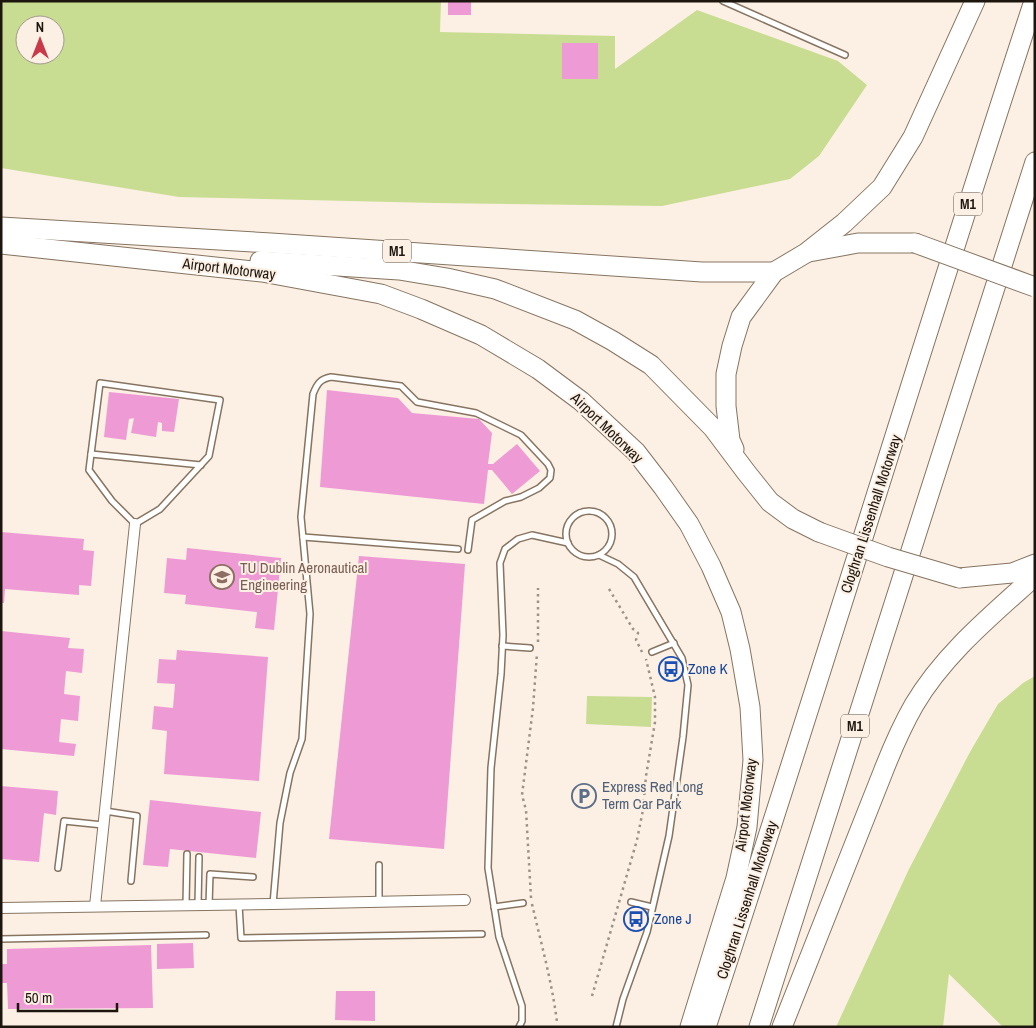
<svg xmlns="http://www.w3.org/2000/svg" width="1036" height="1028" viewBox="0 0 1036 1028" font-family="'Archivo Narrow',sans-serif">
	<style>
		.green { fill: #c8dd91; fill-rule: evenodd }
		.building { fill: #ee9ad5 }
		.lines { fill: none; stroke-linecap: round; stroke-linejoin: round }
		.service-casing { stroke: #867461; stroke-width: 8 }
		.minor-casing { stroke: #867461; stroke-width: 12 }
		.motorway-casing { stroke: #867461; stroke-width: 21 }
		.path { stroke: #9b9187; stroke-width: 2.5; stroke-dasharray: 2.5 4; stroke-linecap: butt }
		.service { stroke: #fff; stroke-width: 5 }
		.minor { stroke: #fff; stroke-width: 10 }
		.motorway { stroke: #fff; stroke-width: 19 }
		.motorway-bridge-casing { stroke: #867461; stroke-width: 21; stroke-linecap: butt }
		.motorway-bridge { stroke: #fff; stroke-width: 19 }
		.labels { text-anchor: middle; stroke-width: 4; stroke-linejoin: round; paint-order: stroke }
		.shield { fill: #fcf0e4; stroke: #60574f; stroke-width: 1 }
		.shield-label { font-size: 14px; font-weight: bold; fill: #1d160f }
		.street-label { font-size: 15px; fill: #1d160f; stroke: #fcf0e4 }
		.education-label { font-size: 15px; fill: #785e54; stroke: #fcf0e4; text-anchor: start }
		.transit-label { font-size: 15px; fill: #164399; stroke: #fcf0e4; text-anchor: start }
		.service-label { font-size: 15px; fill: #4e5e75; stroke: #fcf0e4; text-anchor: start }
	</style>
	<rect width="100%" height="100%" fill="#fcf0e4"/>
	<!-- green -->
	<g class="green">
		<path d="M 1,1 L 441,1 L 440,32 L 615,36 L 615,69 L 697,10 L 838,61 L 867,85 L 819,156 L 790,179 L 662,206 L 434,203 L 179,197 L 1,168 ZM 25,25 L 55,25 L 55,55 L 25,55 Z"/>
		<path d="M 1035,676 L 1035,1027 L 1003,1027 L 949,974 L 943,1027 L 836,1027 L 909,869 L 970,752 L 998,704 L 1023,683 Z"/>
		<path d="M 587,696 L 652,697 L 651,727 L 586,724 Z"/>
	</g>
	<!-- building -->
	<g class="building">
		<rect x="448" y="1" width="23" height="14"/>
		<rect x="562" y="43" width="36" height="36"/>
		<path d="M 327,390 L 398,398 L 412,413 L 479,419 L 492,433 L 488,464 L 493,464 L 517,444 L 540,471 L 512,494 L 492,470 L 488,470 L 484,504 L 320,487 Z"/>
		<path d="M 109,392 L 179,399 L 174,432 L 162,431 L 162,423 L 158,422 L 156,437 L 131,433 L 134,418 L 129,419 L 126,440 L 104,437 Z"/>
		<path d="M 1,532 L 84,539 L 83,550 L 94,551 L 91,586 L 79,585 L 79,595 L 5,589 L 4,603 L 1,603 Z"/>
		<path d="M 187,548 L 281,558 L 274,630 L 255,628 L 257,612 L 185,604 L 186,595 L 164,593 L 167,558 L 186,560 Z"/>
		<path d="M 359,556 L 465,564 L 444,849 L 329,839 Z"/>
		<path d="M 1,631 L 70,638 L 68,648 L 84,649 L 82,673 L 66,671 L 64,694 L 80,696 L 78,721 L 61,719 L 59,742 L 76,744 L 74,756 L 1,749 Z"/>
		<path d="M 177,650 L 268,657 L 259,781 L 164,774 L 167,731 L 152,729 L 154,706 L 173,708 L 175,684 L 157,683 L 159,659 L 176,660 Z"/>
		<path d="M 1,786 L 58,791 L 56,815 L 44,813 L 39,862 L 1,859 Z"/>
		<path d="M 150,800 L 261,812 L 256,858 L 170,849 L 168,867 L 143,865 Z"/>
		<path d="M 193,943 L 194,968 L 157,969 L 157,944 Z"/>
		<path d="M 151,945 L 153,1008 L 8,1009 L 7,983 L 1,983 L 1,964 L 7,964 L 7,949 Z"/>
		<path d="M 336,991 L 375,991 L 375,1021 L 335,1020 Z"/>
	</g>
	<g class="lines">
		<defs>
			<g id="service">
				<path d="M 723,1 L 845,55"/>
				<path d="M 100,383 L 220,400 L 209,456 L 160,509 L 135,524 L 112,501 L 89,470 Z"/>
				<path d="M 91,454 L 201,465"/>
				<circle cx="589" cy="534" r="23"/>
				<path d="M 303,537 L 458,549"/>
				<path d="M 599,555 L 618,564 L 634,577 L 682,658 L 688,685 L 683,737 L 669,836 L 647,932 L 623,999 L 616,1027"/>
				<path d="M 502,646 L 530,648"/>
				<path d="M 652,652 L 674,643"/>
				<path d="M 105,811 L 137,816 L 131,881"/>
				<path d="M 379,865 L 379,902"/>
				<path d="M 58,868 L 64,821 L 103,825"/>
				<path d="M 631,902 L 652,907"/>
				<path d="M 273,904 L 280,823 L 290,773 L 302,739 L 310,614 L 301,517 L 313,394 C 317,384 320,379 331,377 L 401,386 L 417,402 L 476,413 L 521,435 L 548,464 L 551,470 L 550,478 L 539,488 L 521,497 L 505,501 L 472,520 L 468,550"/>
				<path d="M 186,905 L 187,854"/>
				<path d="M 198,905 L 199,857"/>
				<path d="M 209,905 L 210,874 L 253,877"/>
				<path d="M 239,905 L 241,938 L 482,934"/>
				<path d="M 494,907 L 523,903"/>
				<path d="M 1,939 L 206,935"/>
				<path d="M 519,1027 L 522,1021 L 522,1006 L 499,937 L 488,868 L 491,768 L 501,674 L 503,635 L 500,563 L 505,549 L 518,539 L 532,535 L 568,543"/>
			</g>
			<g id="minor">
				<path d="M 95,906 L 135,524"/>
				<path d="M 1,908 L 273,904 L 465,900"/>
			</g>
			<g id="motorway">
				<path d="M 1,227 L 271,243 L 702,272 L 774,272"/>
				<path d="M 1,244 L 262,272 L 381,294 L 421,309 L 481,335 L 538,369 L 581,401 L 636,452 L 663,487 L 689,524 L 711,566 L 731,612 L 740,649 L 750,707 L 753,760 L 747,827 L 736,878 L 690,1027"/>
				<path d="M 809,252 L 858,243 L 915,243"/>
				<path d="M 260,261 L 399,270 L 447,278 L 495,289 L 575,320 L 613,341 L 651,365 L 713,428 L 746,472 L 770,502 L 793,519 L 819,532"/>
				<path d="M 734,449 L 730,440 L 726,406 L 726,374 L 732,346 L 741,317 L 774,272 L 806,253 L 844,223 L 882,187 L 913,137 L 975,1"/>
				<path d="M 959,578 L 1012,573 L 1035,564"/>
				<path d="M 706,1027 C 819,686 922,342 1034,1"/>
				<path d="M 759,1027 L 1035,162"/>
				<path d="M 782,1027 L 883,772 C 892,749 902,726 914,705 C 944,654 992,615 1035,576"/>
			</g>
		</defs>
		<!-- service casing -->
		<use href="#service" class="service-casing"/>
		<!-- minor casing -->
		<use href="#minor" class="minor-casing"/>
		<!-- motorway casing -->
		<use href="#motorway" class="motorway-casing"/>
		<!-- path -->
		<g class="path">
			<path d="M 609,589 L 633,629 L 638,633 L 636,640 L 642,652"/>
			<path d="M 538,642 L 538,588"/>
			<path d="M 531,898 L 526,810 L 522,795 L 533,708 L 537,653"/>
			<path d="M 532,904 C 541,943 552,982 557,1022"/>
			<path d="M 592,996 L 637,840 L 643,810 L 646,776 L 655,722 L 655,697 L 646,659"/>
		</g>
		<!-- service -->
		<use href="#service" class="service"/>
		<!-- minor -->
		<use href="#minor" class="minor"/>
		<!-- motorway -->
		<use href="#motorway" class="motorway"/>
		<defs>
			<g id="motorway-bridge">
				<path d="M 915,243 L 1035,287"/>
				<path d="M 819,532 L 888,557 L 959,578"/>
			</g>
		</defs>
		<!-- motorway-bridge casing -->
		<use href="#motorway-bridge" class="motorway-bridge-casing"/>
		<!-- motorway-bridge -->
		<use href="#motorway-bridge" class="motorway-bridge"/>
	</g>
	<!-- icons -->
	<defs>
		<symbol id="university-ring" viewBox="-11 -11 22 22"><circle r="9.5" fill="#fcf0e4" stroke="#8d6e63" stroke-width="1.5"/><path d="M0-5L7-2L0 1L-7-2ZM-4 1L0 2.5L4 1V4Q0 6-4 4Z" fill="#8d6e63"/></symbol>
		<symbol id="bus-ring" viewBox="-11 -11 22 22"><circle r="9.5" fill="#fcf0e4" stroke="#1a4fb4" stroke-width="1.5"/><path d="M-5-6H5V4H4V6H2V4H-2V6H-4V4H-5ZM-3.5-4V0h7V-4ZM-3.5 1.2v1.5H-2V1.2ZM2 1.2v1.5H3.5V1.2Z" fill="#1a4fb4"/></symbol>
		<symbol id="parking-ring" viewBox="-11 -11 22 22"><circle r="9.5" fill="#fcf0e4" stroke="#5c6f8a" stroke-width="1.5"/><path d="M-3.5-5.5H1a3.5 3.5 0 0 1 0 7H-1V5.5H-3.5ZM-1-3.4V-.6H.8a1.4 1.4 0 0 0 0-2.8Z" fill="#5c6f8a"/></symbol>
	</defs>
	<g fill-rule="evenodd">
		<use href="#university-ring" x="208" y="563" width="28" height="28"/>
		<use href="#bus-ring" x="657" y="655" width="28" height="28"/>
		<use href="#parking-ring" x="570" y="782" width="28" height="28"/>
		<use href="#bus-ring" x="622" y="905" width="28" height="28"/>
	</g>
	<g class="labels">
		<!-- shield labels -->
		<g class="shield">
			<rect x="954" y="192.5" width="28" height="23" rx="4"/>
			<rect x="383" y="239.5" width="28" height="23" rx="4"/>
			<rect x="841" y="714.5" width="28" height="23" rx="4"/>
		</g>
		<g class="shield-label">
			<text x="968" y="209">M1</text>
			<text x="397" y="256">M1</text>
			<text x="855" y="731">M1</text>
		</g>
		<!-- street labels -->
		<g class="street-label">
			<text transform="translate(229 269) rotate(7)" y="5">Airport Motorway</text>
			<text transform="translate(607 428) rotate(44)" y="5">Airport Motorway</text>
			<text transform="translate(871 514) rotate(-72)" y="5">Cloghran Lissenhall Motorway</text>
			<text transform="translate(746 805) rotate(-83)" y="5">Airport Motorway</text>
			<text transform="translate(747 900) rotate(-72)" y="5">Cloghran Lissenhall Motorway</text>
		</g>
		<!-- education labels -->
		<g class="education-label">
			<text x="240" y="573">TU Dublin Aeronautical<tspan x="240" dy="17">Engineering</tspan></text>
		</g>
		<!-- transit labels -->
		<g class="transit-label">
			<text x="688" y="674">Zone K</text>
			<text x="654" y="924">Zone J</text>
		</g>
		<!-- service labels -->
		<g class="service-label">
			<text x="602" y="792">Express Red Long<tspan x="602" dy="17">Term Car Park</tspan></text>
		</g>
	</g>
	<!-- border -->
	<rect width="1036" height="1028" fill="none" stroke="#1d160f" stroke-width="5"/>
	<!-- north arrow -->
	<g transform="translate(40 40)"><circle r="24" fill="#fcf0e4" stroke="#a3998f"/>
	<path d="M0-4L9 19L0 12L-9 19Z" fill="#c93949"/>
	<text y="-8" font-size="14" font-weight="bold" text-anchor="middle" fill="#1d160f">N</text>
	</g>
	<!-- scale -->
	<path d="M18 1003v8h99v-8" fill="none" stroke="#1d160f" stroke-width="2.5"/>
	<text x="25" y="1003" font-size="15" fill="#1d160f" stroke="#fcf0e4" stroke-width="4" paint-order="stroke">50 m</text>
</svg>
